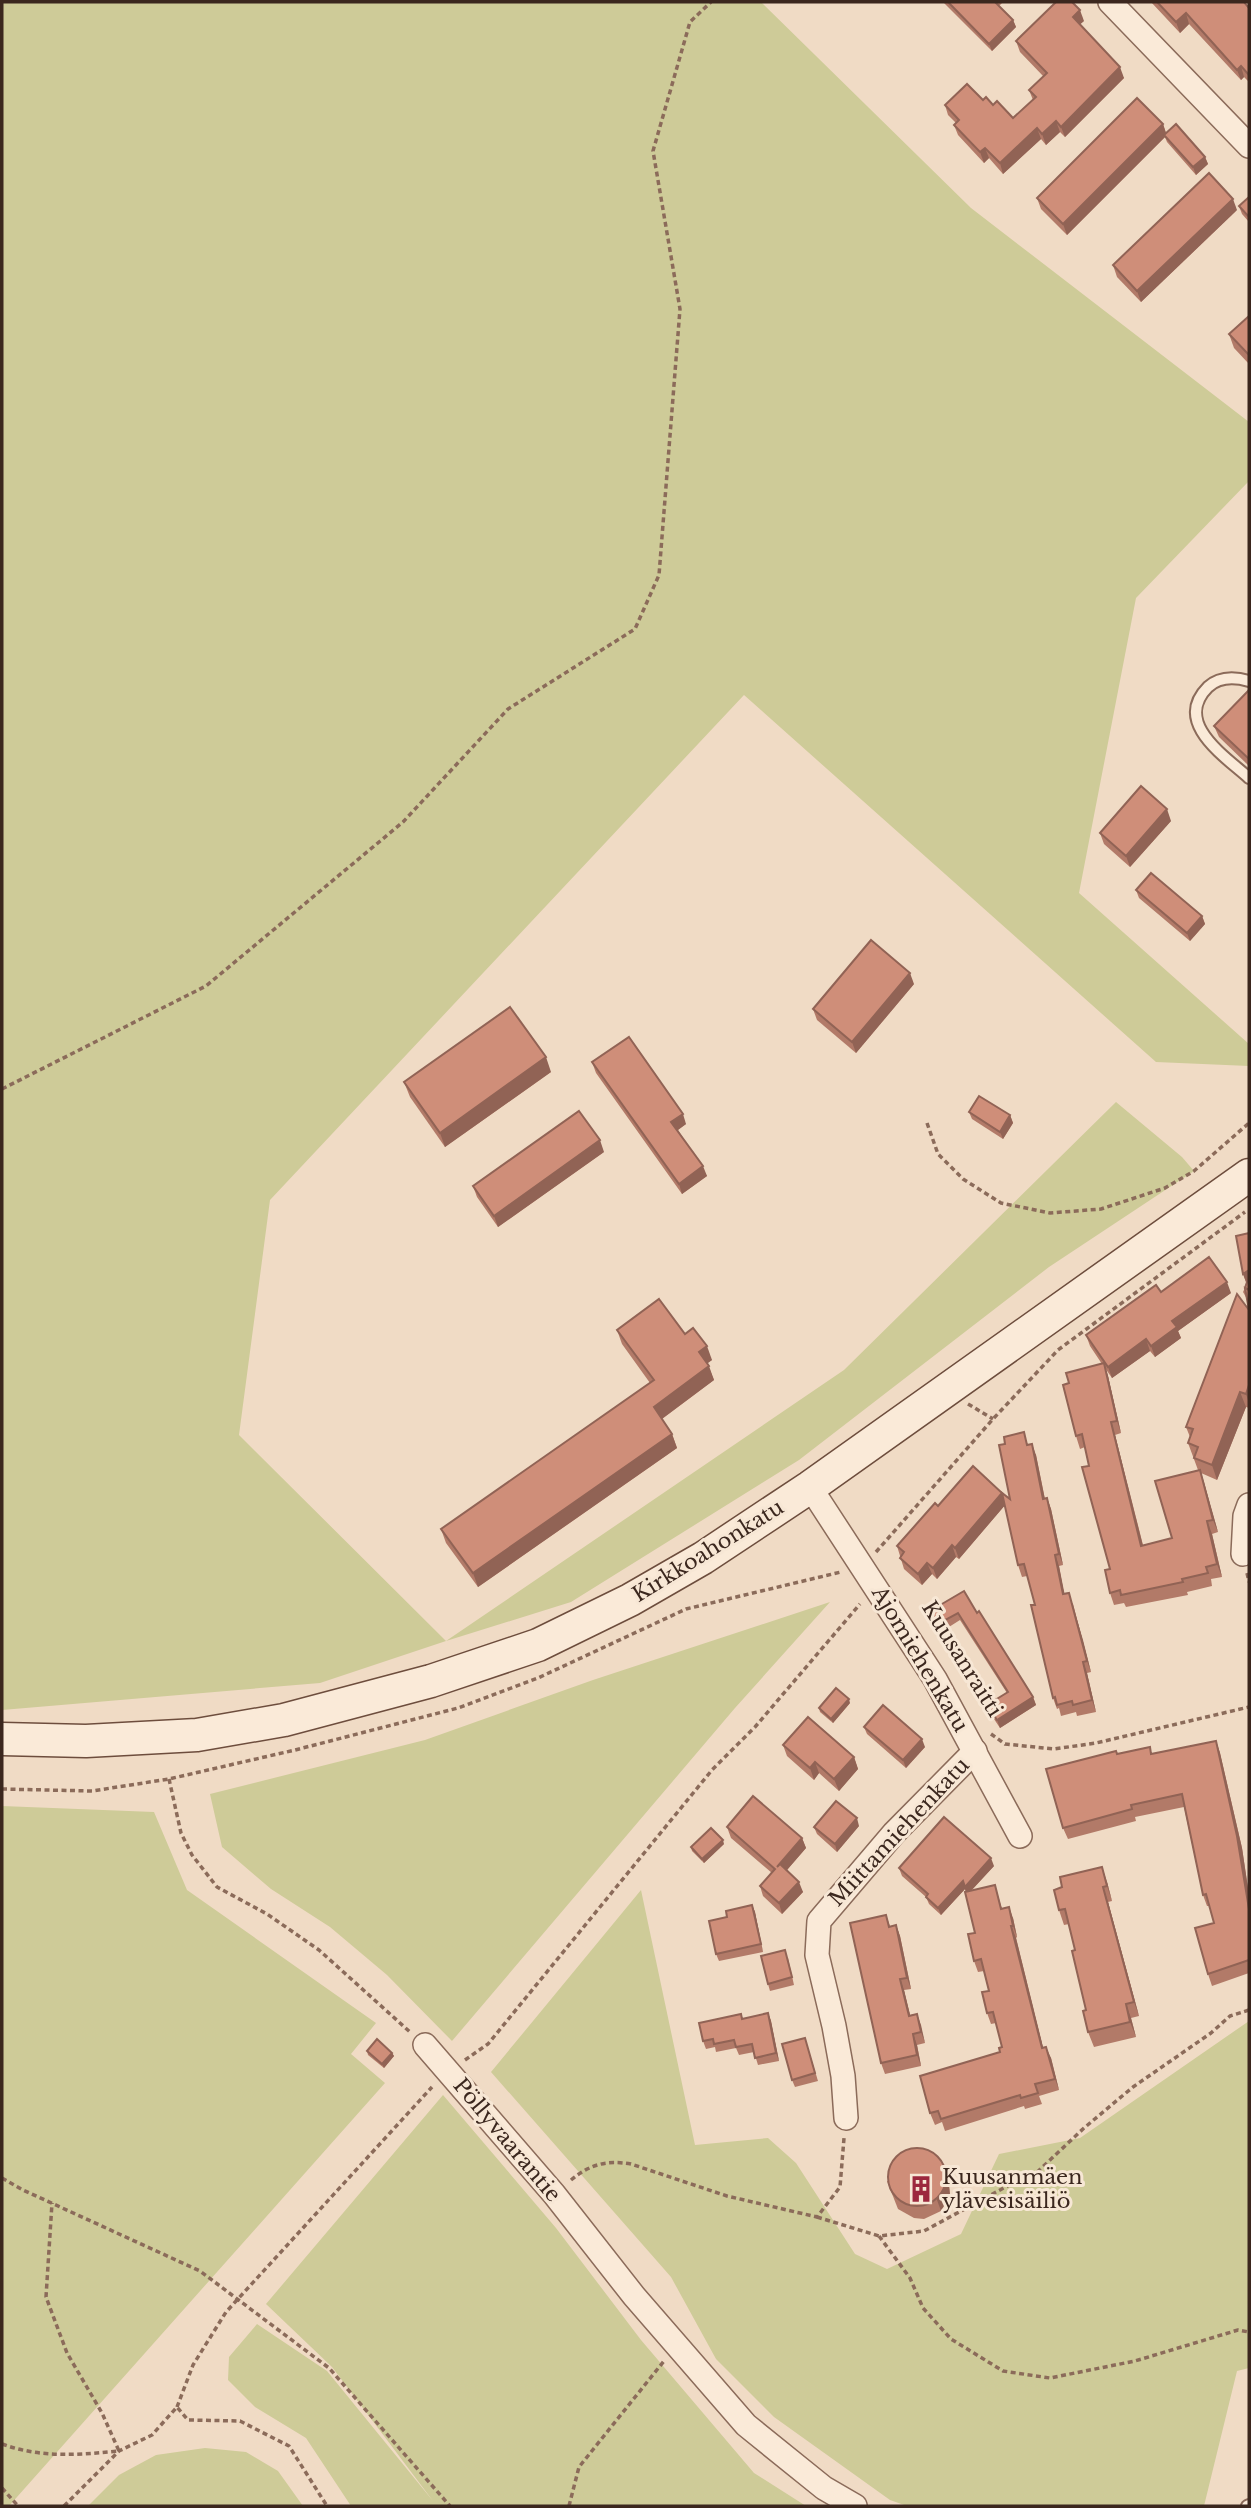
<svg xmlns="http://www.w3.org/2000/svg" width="1251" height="2508" viewBox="0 0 1251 2508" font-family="'Libre Baskerville',serif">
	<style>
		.green { fill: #cecb98 }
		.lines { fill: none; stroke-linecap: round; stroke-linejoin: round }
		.lane-casing { stroke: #8b6b5a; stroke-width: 14 }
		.street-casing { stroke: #8b6b5a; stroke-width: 26 }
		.secondary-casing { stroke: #6d4d3d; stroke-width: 35 }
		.path { stroke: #8b6b5a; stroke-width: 3.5; stroke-dasharray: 5 3.5; stroke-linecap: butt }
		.lane { stroke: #faead8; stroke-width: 10 }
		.street { stroke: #faead8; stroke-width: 23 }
		.secondary { stroke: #faead8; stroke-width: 32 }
		.wall { fill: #b27a68 }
		.shaded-wall { fill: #916355 }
		.building { fill: #cf8e79; stroke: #916355; stroke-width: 2 }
		.labels { text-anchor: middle; stroke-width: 6; stroke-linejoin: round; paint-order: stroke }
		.street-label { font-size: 21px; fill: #3b271e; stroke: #f7e7d5 }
		.poi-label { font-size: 21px; fill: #3b271e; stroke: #f7e7d5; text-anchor: start }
	</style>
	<rect width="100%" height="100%" fill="#f0dbc5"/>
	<!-- green -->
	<g class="green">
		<path d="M 2,2 L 761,2 L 971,208 L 1249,422 L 1249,481 L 1136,598 L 1079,893 L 1249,1044 L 1249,1066 L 1156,1062 L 744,695 L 270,1200 L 239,1435 L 446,1641 L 844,1370 L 1116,1102 L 1182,1157 L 1194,1171 L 1049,1267 L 799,1460 L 571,1602 L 446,1641 L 320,1683 L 2,1710 Z"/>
		<path d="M 830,1602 L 735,1708 L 452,2041 L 387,1975 L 330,1927 L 271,1889 L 222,1847 L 210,1794 L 425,1740 L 593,1680 Z"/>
		<path d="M 2,1806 L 154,1812 L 187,1890 L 376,2023 L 351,2054 L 385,2083 L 9,2506 L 2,2506 Z"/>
		<path d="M 641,1890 L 695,2145 L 768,2138 L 796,2163 L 855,2254 L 887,2269 L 961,2234 L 999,2154 L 1080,2138 L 1249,2021 L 1249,2368 L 1237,2371 L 1204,2506 L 907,2506 L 890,2500 L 774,2417 L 716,2359 L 671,2277 L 491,2072 Z"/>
		<path d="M 443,2095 L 556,2228 L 641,2340 L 754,2473 L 806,2506 L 351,2506 L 306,2438 L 255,2407 L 228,2380 L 229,2357 L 257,2324 L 327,2371 L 433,2501 L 332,2367 L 266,2304 Z"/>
		<path d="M 205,2448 L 246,2452 L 278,2471 L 303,2506 L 88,2506 L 119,2475 L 156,2455 Z"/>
	</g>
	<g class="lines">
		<defs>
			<g id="lane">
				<path d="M 1249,681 C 1235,677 1220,676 1208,687 C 1172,723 1226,757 1249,778"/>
				<path d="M 1247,2506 L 1249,2505"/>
			</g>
			<g id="street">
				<path d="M 1110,2 L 1249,146"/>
				<path d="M 810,1487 L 935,1679 L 1020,1836"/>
				<path d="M 1243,1554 L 1245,1516 L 1249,1505"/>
				<path d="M 425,2045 L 554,2194 L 634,2296 L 746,2425 L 824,2488 L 855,2506"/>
				<path d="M 846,2118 L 843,2076 L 834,2026 L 817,1955 L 819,1921 L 894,1833 L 975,1751"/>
			</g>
			<path id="secondary" d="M 2,1739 L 86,1741 L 197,1735 L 284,1720 L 431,1681 L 538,1645 L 630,1600 L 703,1558 L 810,1487 L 1249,1175"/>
		</defs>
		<!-- lane casing -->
		<use href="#lane" class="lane-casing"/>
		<!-- street casing -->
		<use href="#street" class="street-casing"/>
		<!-- secondary casing -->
		<use href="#secondary" class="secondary-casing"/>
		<!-- path -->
		<g class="path">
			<path d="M 2,1089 L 206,986 L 403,822 L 508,709 L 635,629 L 659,575 L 680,309 L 653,151 L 690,22 L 711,2"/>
			<path d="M 927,1123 L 938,1154 L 963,1179 L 1001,1203 L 1050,1213 L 1101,1209 L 1165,1188 L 1194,1171 L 1249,1123"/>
			<path d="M 968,1404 L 993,1419"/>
			<path d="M 876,1552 L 993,1419 L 1058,1350 L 1245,1212"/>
			<path d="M 1247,1573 L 1249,1582"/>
			<path d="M 991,1734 L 1005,1744 L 1054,1749 L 1096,1743 L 1249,1707"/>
			<path d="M 169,1779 L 181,1833 L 192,1855 L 217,1887 L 267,1914 L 319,1950 L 410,2032"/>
			<path d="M 2,1789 L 92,1791 L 169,1779 L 295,1750 L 458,1708 L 538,1678 L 686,1609 L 841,1572"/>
			<path d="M 465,2060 L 488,2044 L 712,1770 L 755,1727 L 860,1604"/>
			<path d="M 2,2178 L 23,2190 L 200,2271 L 329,2368 L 450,2506"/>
			<path d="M 571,2180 C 590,2164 607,2160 631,2164 L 727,2196 L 817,2217 L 840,2187 L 844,2138"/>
			<path d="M 817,2217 L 879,2236 L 924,2231 L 1011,2184 L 1033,2176 L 1084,2128 L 1133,2087 L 1211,2033 L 1230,2016 L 1249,2010"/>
			<path d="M 879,2236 L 910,2278 L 923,2308 L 951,2339 L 1003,2371 L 1050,2378 L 1135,2361 L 1238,2330 L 1249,2332"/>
			<path d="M 177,2407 L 193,2365 L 226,2312 L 432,2087"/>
			<path d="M 2,2444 C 40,2458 78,2455 119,2451 L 102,2413 L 67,2353 L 46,2297 L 52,2203"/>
			<path d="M 2,2488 L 18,2506"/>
			<path d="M 64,2506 L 119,2451 L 152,2435 L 177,2407 L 188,2420 L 240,2421 L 289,2446 L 327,2506"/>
			<path d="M 569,2506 L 579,2467 L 664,2361"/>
		</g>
		<!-- lane -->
		<use href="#lane" class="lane"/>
		<!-- street -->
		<use href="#street" class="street"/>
		<!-- secondary -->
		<use href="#secondary" class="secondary"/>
	</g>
	<!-- wall -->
	<g class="wall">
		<path d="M 943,2 L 1003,2 L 999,6 L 1013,20 L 1016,27 L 992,51 Z"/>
		<path d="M 1151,2 L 1212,2 L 1249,8 L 1249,82 L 1244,77 L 1241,80 L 1189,24 L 1180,33 Z"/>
		<path d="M 1084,21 L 1080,24 L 1124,78 L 1065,137 L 1060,132 L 1046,145 L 1041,139 L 1003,174 L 989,158 L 984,163 L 958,135 L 954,125 L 956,123 L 948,115 L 945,105 L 983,100 L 993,105 L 1013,118 L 1033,100 L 1029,90 L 1044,77 L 1020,52 L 1016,41 Z"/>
		<path d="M 1163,124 L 1166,133 L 1205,157 L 1208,164 L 1196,175 L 1167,142 L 1165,137 L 1067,235 L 1041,209 L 1037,198 Z"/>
		<path d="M 1249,197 L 1249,222 L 1242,214 L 1239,206 Z"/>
		<path d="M 1237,210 L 1141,302 L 1117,277 L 1113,265 Z"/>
		<path d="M 1249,316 L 1249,364 L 1234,348 L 1229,334 Z"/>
		<path d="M 1249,690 L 1249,766 L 1219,737 L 1214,726 Z"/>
		<path d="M 1171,821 L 1130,867 L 1104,844 L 1100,833 Z"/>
		<path d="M 1136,890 L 1202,916 L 1205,924 L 1190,941 L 1139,898 Z"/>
		<path d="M 914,984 L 856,1053 L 817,1020 L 813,1009 Z"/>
		<path d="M 592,1062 L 686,1124 L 678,1130 L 707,1176 L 682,1194 L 596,1073 Z"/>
		<path d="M 551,1072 L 445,1147 L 410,1097 L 404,1082 Z"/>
		<path d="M 969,1112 L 1010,1115 L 1013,1123 L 1003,1139 L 972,1119 Z"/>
		<path d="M 604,1152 L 498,1227 L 477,1197 L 473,1186 Z"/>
		<path d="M 1249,1233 L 1249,1408 L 1246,1407 L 1217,1480 L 1201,1473 L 1218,1532 L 1212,1534 L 1222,1577 L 1211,1579 L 1212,1586 L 1187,1592 L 1188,1595 L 1126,1607 L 1124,1603 L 1114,1605 L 1110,1593 L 1110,1569 L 1089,1466 L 1085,1447 L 1080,1449 L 1076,1436 L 1069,1383 L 1102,1364 L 1090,1346 L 1086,1335 L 1161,1292 L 1231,1293 L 1178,1331 L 1181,1338 L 1155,1357 L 1150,1351 L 1112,1378 L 1105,1368 L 1108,1376 L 1121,1433 L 1115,1435 L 1143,1545 L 1172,1538 L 1198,1470 L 1188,1443 L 1190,1437 L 1186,1427 L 1249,1310 L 1247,1299 L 1243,1292 L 1248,1281 L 1246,1282 L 1243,1274 Z"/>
		<path d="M 617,1330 L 685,1334 L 712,1360 L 707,1363 L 714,1380 L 662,1419 L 672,1434 L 677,1448 L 478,1587 L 446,1543 L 441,1529 L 650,1383 L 622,1344 Z"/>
		<path d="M 1029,1445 L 1036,1455 L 1045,1499 L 1047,1498 L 1051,1509 L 1063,1565 L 1059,1566 L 1064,1594 L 1073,1604 L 1091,1672 L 1087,1673 L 1096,1712 L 1077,1716 L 1076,1712 L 1061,1716 L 1059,1708 L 1057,1709 L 1053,1698 L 1035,1605 L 1027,1576 L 1022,1577 L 1018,1565 L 1005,1505 L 959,1559 L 956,1557 L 937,1579 L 932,1574 L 922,1585 L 904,1569 L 897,1546 L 938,1506 L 1010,1499 Z"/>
		<path d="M 930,1611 L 977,1613 L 1033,1697 L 1036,1705 L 1000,1728 L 990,1713 L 987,1705 L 1007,1693 L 960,1620 L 941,1632 L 933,1618 Z"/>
		<path d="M 850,1703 L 833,1723 L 820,1712 L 819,1708 Z"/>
		<path d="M 864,1727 L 925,1747 L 906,1768 L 867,1734 Z"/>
		<path d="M 1216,1741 L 1220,1753 L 1242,1848 L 1249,1895 L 1249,1973 L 1212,1986 L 1208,1974 L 1214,1923 L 1209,1906 L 1207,1906 L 1203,1895 L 1184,1807 L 1135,1817 L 1136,1821 L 1068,1839 L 1063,1828 L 1118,1754 L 1152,1754 Z"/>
		<path d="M 783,1745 L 854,1757 L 858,1769 L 839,1791 L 819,1773 L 814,1780 L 787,1756 Z"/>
		<path d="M 859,1826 L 837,1852 L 817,1834 L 814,1827 Z"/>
		<path d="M 727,1827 L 802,1838 L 806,1848 L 787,1870 L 803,1892 L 782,1914 L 763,1896 L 760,1886 L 772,1873 L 731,1838 Z"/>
		<path d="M 724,1844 L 704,1863 L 692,1851 L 691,1847 Z"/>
		<path d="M 994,1866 L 971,1891 L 995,1885 L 1002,1909 L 1013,1918 L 1017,1937 L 1016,1938 L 1043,2048 L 1051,2058 L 1059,2090 L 1039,2096 L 1042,2104 L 1025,2109 L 1024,2106 L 945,2131 L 942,2122 L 935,2125 L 930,2113 L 1000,2052 L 1002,2047 L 996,2023 L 991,2024 L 987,2013 L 989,1991 L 984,1971 L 978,1972 L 974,1961 L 975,1933 L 965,1889 L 941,1915 L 929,1904 L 926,1897 L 902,1876 L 899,1868 Z"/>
		<path d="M 1107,1882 L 1112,1901 L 1108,1902 L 1139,2016 L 1131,2018 L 1136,2037 L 1094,2047 L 1088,2032 L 1086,2010 L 1075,1950 L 1069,1924 L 1064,1925 L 1059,1910 Z"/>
		<path d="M 752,1905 L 755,1912 L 763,1952 L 719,1961 L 716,1954 L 727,1917 Z"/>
		<path d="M 886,1915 L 890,1926 L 896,1925 L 900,1936 L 911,1989 L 904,1990 L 910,2015 L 917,2014 L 925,2043 L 917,2045 L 921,2066 L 885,2074 L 881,2063 Z"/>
		<path d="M 788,1958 L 794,1985 L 770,1991 L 768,1984 Z"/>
		<path d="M 768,2013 L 771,2021 L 779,2061 L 758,2065 L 754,2052 L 739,2055 L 736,2048 L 716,2052 L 715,2047 L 706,2049 L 703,2041 L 743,2019 Z"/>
		<path d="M 805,2038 L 818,2081 L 795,2087 L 792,2080 Z"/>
		<path d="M 367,2051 L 392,2053 L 394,2056 L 384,2068 L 368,2055 Z"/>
		<path d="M 948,2176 L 950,2195 L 941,2211 L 924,2219 L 914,2218 L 898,2209 L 887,2181 Z"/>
	</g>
	<!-- shaded-wall -->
	<g class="shaded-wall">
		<path d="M 1080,10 L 1084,21 L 1077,27 L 1073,17 Z"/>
		<path d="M 1186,13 L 1189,24 L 1180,33 L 1176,22 Z"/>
		<path d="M 1013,20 L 1016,27 L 992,51 L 989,44 Z"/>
		<path d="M 1241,66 L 1244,77 L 1241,80 L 1237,70 Z"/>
		<path d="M 1120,67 L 1124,78 L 1065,137 L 1061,127 Z"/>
		<path d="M 1056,121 L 1060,132 L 1046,145 L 1042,134 Z"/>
		<path d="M 1163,124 L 1167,136 L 1164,135 L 1165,137 L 1067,235 L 1063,224 Z"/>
		<path d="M 1037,128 L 1041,139 L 1003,174 L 1000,163 Z"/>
		<path d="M 985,148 L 989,158 L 984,163 L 980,152 Z"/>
		<path d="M 1205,157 L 1208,164 L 1196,175 L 1193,167 Z"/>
		<path d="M 1233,199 L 1237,210 L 1141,302 L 1137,291 Z"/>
		<path d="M 1167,809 L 1171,821 L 1130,867 L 1126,856 Z"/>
		<path d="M 1202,916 L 1205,924 L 1190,941 L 1187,933 Z"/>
		<path d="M 910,973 L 914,984 L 856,1053 L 852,1042 Z"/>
		<path d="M 546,1057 L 551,1072 L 445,1147 L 440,1133 Z"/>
		<path d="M 683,1114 L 686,1124 L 675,1132 L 671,1122 Z"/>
		<path d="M 1010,1115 L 1013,1123 L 1003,1139 L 1000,1132 Z"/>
		<path d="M 600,1140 L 604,1152 L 498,1227 L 494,1216 Z"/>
		<path d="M 703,1166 L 707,1176 L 682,1194 L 679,1184 Z"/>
		<path d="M 1249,1270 L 1249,1280 L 1246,1282 L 1243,1274 Z"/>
		<path d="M 1227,1282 L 1231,1293 L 1178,1331 L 1181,1338 L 1155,1357 L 1151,1346 L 1172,1321 Z"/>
		<path d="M 1146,1339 L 1150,1351 L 1112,1378 L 1108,1367 Z"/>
		<path d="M 707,1346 L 712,1360 L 704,1366 L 699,1352 Z"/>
		<path d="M 1104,1363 L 1108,1376 L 1121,1433 L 1117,1421 Z"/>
		<path d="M 709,1366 L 714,1380 L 659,1421 L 654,1407 Z"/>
		<path d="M 1249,1385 L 1249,1403 L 1246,1394 Z"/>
		<path d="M 1240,1392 L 1246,1407 L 1217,1480 L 1212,1465 Z"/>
		<path d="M 1111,1422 L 1115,1435 L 1146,1558 L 1141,1546 Z"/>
		<path d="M 672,1434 L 677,1448 L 478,1587 L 473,1573 Z"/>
		<path d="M 1032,1444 L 1036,1455 L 1047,1510 L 1043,1499 Z"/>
		<path d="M 1200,1470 L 1204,1482 L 1218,1532 L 1213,1520 Z"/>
		<path d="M 1002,1493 L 1006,1504 L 959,1559 L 955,1548 Z"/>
		<path d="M 1047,1498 L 1051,1509 L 1063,1565 L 1059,1554 Z"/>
		<path d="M 1207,1521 L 1212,1534 L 1222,1577 L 1217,1564 Z"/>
		<path d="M 952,1545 L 956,1557 L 937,1579 L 933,1568 Z"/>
		<path d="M 1055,1555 L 1059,1566 L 1067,1606 L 1063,1594 Z"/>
		<path d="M 927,1563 L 932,1574 L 922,1585 L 918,1574 Z"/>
		<path d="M 1069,1593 L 1083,1640 L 1091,1672 L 1087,1661 Z"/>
		<path d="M 1083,1662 L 1087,1673 L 1096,1712 L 1092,1700 Z"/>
		<path d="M 1033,1697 L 1036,1705 L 1000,1728 L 997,1720 Z"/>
		<path d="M 849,1699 L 850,1703 L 833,1723 L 831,1719 Z"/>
		<path d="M 922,1739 L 925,1747 L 906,1768 L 903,1760 Z"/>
		<path d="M 1216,1741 L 1220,1753 L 1242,1848 L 1249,1895 L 1249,1909 Z"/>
		<path d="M 854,1757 L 858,1769 L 839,1791 L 834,1779 Z"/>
		<path d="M 815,1762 L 819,1773 L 814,1780 L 810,1768 Z"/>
		<path d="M 857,1818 L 859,1826 L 837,1852 L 835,1844 Z"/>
		<path d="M 802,1838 L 806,1848 L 780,1878 L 777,1867 Z"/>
		<path d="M 723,1840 L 724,1844 L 704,1863 L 702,1859 Z"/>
		<path d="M 991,1858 L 994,1866 L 967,1895 L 965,1889 L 941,1915 L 938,1908 L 963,1881 Z"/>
		<path d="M 1102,1867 L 1107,1882 L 1112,1901 L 1107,1886 Z"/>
		<path d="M 799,1882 L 803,1892 L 782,1914 L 779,1903 Z"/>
		<path d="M 1103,1887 L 1108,1902 L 1139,2016 L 1134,2002 Z"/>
		<path d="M 752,1905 L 755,1912 L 763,1952 L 761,1944 Z"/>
		<path d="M 1009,1907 L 1013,1918 L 1017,1937 L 1013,1926 Z"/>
		<path d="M 896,1925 L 900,1936 L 911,1989 L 907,1978 Z"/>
		<path d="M 1011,1926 L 1016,1938 L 1046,2059 L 1042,2048 Z"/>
		<path d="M 900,1979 L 904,1990 L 913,2027 L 909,2016 Z"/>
		<path d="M 1126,2004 L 1131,2018 L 1136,2037 L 1130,2022 Z"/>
		<path d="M 768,2013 L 771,2021 L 779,2061 L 776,2053 Z"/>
		<path d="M 917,2014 L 921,2025 L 925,2043 L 921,2032 Z"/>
		<path d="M 913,2034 L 917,2045 L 921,2066 L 917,2055 Z"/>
		<path d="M 1046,2047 L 1051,2058 L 1059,2090 L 1055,2079 Z"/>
		<path d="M 392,2053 L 394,2056 L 384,2068 L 382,2064 Z"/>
		<path d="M 944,2165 L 948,2176 L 950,2195 L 941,2211 L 937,2200 Z"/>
	</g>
	<!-- building -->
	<g class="building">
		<path d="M 948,2 L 995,2 L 1013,20 L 989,44 Z"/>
		<path d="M 1056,2 L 1072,2 L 1080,10 L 1073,17 L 1120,67 L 1061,127 L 1056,121 L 1042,134 L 1037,128 L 1000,163 L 985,148 L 980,152 L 954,125 L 959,120 L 945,105 L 967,84 L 983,100 L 986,97 L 993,105 L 997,101 L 1013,118 L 1036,97 L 1029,90 L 1047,73 L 1016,41 Z"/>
		<path d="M 1157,2 L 1244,2 L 1249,8 L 1249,75 L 1241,66 L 1237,70 L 1186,13 L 1176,22 Z"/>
		<path d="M 1137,98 L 1163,124 L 1063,224 L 1037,198 Z"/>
		<path d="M 1176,124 L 1205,157 L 1193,167 L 1164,135 Z"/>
		<path d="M 1209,173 L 1233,199 L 1137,291 L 1113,265 Z"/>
		<path d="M 1249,197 L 1249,217 L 1239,206 Z"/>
		<path d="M 1249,316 L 1249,355 L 1229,334 Z"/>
		<path d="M 1249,690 L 1249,759 L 1214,726 Z"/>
		<path d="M 1141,786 L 1167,809 L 1126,856 L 1100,833 Z"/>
		<path d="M 1151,873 L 1202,916 L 1187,933 L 1136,890 Z"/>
		<path d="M 871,940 L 910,973 L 852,1042 L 813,1009 Z"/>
		<path d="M 510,1007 L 546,1057 L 440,1133 L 404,1082 Z"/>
		<path d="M 629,1037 L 683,1114 L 671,1122 L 703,1166 L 679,1184 L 592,1062 Z"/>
		<path d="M 979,1096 L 1010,1115 L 1000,1132 L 969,1112 Z"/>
		<path d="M 579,1111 L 600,1140 L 494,1216 L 473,1186 Z"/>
		<path d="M 1249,1233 L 1249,1270 L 1243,1274 L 1236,1236 Z"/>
		<path d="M 1209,1257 L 1227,1282 L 1172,1321 L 1177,1327 L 1151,1346 L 1146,1339 L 1108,1367 L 1086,1335 L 1156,1285 L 1161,1292 Z"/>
		<path d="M 1249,1276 L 1249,1290 L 1245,1288 Z"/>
		<path d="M 1245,1288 L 1249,1290 L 1249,1385 L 1246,1394 L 1240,1392 L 1212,1465 L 1194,1458 L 1198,1447 L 1188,1443 L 1193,1429 L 1186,1427 L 1237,1294 L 1249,1310 Z"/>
		<path d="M 659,1299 L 685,1334 L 693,1328 L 707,1346 L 699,1352 L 709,1366 L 654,1407 L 672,1434 L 473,1573 L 441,1529 L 654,1380 L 617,1330 Z"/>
		<path d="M 1104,1363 L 1117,1421 L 1111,1422 L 1141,1546 L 1172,1538 L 1155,1481 L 1200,1470 L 1213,1520 L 1207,1521 L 1217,1564 L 1206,1567 L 1208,1573 L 1182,1579 L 1183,1582 L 1121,1595 L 1120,1590 L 1110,1593 L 1105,1570 L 1110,1569 L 1082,1467 L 1089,1466 L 1082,1434 L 1076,1436 L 1063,1385 L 1069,1383 L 1066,1373 Z"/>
		<path d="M 1024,1432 L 1027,1445 L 1032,1444 L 1043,1499 L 1047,1498 L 1059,1554 L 1055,1555 L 1063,1594 L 1069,1593 L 1087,1661 L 1083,1662 L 1092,1700 L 1073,1705 L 1072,1701 L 1057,1705 L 1055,1697 L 1053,1698 L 1031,1605 L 1035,1605 L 1024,1564 L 1018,1565 L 1002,1493 L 1010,1499 L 999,1445 L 1005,1444 L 1004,1437 Z"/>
		<path d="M 973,1466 L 1002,1493 L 955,1548 L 952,1545 L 933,1568 L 927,1563 L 918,1574 L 900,1558 L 904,1552 L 897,1546 L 935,1503 L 938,1506 Z"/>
		<path d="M 964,1591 L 977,1613 L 979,1611 L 1033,1697 L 997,1720 L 987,1705 L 1008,1692 L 958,1613 L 938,1624 L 930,1611 Z"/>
		<path d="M 836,1688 L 849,1699 L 831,1719 L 819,1708 Z"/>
		<path d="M 883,1705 L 922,1739 L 903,1760 L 864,1727 Z"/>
		<path d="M 808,1717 L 854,1757 L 834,1779 L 815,1762 L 810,1768 L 783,1745 Z"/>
		<path d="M 1216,1741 L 1237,1836 L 1249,1909 L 1249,1960 L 1208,1974 L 1195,1928 L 1214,1923 L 1206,1894 L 1203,1895 L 1182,1794 L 1131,1805 L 1132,1809 L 1063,1828 L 1046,1769 L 1116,1751 L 1117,1754 L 1150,1747 L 1151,1754 Z"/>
		<path d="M 753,1796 L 802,1838 L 777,1867 L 780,1864 L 799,1882 L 779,1903 L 760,1886 L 775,1869 L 727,1827 Z"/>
		<path d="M 836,1801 L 857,1818 L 835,1844 L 814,1827 Z"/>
		<path d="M 944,1817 L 991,1858 L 965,1887 L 963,1881 L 938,1908 L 926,1897 L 928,1894 L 899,1868 Z"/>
		<path d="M 711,1828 L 723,1840 L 702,1859 L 691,1847 Z"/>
		<path d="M 1102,1867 L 1107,1886 L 1103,1887 L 1134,2002 L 1126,2004 L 1130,2022 L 1088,2032 L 1083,2011 L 1086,2010 L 1072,1951 L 1075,1950 L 1065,1909 L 1059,1910 L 1054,1890 L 1062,1887 L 1060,1877 Z"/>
		<path d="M 995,1885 L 1001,1909 L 1009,1907 L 1013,1926 L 1011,1926 L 1042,2048 L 1046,2047 L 1055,2079 L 1035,2084 L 1038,2093 L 1021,2098 L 1020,2095 L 941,2119 L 938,2111 L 930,2113 L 920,2076 L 1000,2052 L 999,2048 L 1002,2047 L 993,2012 L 987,2013 L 982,1992 L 989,1991 L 981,1959 L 974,1961 L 968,1934 L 975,1933 L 965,1892 Z"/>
		<path d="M 752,1905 L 761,1944 L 716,1954 L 709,1921 L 727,1917 L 726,1911 Z"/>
		<path d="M 886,1915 L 889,1927 L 896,1925 L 907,1978 L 900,1979 L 909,2016 L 917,2014 L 921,2032 L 913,2034 L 917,2055 L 881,2063 L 850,1923 Z"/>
		<path d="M 785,1950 L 792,1977 L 768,1984 L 761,1956 Z"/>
		<path d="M 768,2013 L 776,2053 L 755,2058 L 752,2044 L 736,2047 L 734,2040 L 714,2044 L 713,2039 L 703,2041 L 699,2023 L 741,2014 L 742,2019 Z"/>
		<path d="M 805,2038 L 815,2073 L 792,2080 L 782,2044 Z"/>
		<path d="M 377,2039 L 392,2053 L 382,2064 L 367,2051 Z"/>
		<circle cx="917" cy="2177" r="29"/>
	</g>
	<!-- icons -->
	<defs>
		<symbol id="building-bare" viewBox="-9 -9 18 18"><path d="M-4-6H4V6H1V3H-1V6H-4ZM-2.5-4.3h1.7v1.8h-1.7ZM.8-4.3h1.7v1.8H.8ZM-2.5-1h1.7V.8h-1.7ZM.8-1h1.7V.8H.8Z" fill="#9c283e" stroke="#f7e7d5" stroke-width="2.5" paint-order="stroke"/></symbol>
	</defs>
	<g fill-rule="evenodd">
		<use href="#building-bare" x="902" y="2170" width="38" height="38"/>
	</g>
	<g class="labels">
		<!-- street labels -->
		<g class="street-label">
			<text transform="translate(708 1551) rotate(-32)" y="7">Kirkkoahonkatu</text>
			<text transform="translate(920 1659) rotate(59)" y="7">Ajomiehenkatu</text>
			<text transform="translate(962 1659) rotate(58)" y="7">Kuusanraitti</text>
			<text transform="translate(899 1832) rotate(-47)" y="7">Miittamiehenkatu</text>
			<text transform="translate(507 2140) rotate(50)" y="7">Pöllyvaarantie</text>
		</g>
		<!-- poi labels -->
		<g class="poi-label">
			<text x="942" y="2184">Kuusanmäen<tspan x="942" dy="24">ylävesisäiliö</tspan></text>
		</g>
	</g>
	<!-- border -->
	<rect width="1251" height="2508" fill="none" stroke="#3b271e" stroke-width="7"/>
</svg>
